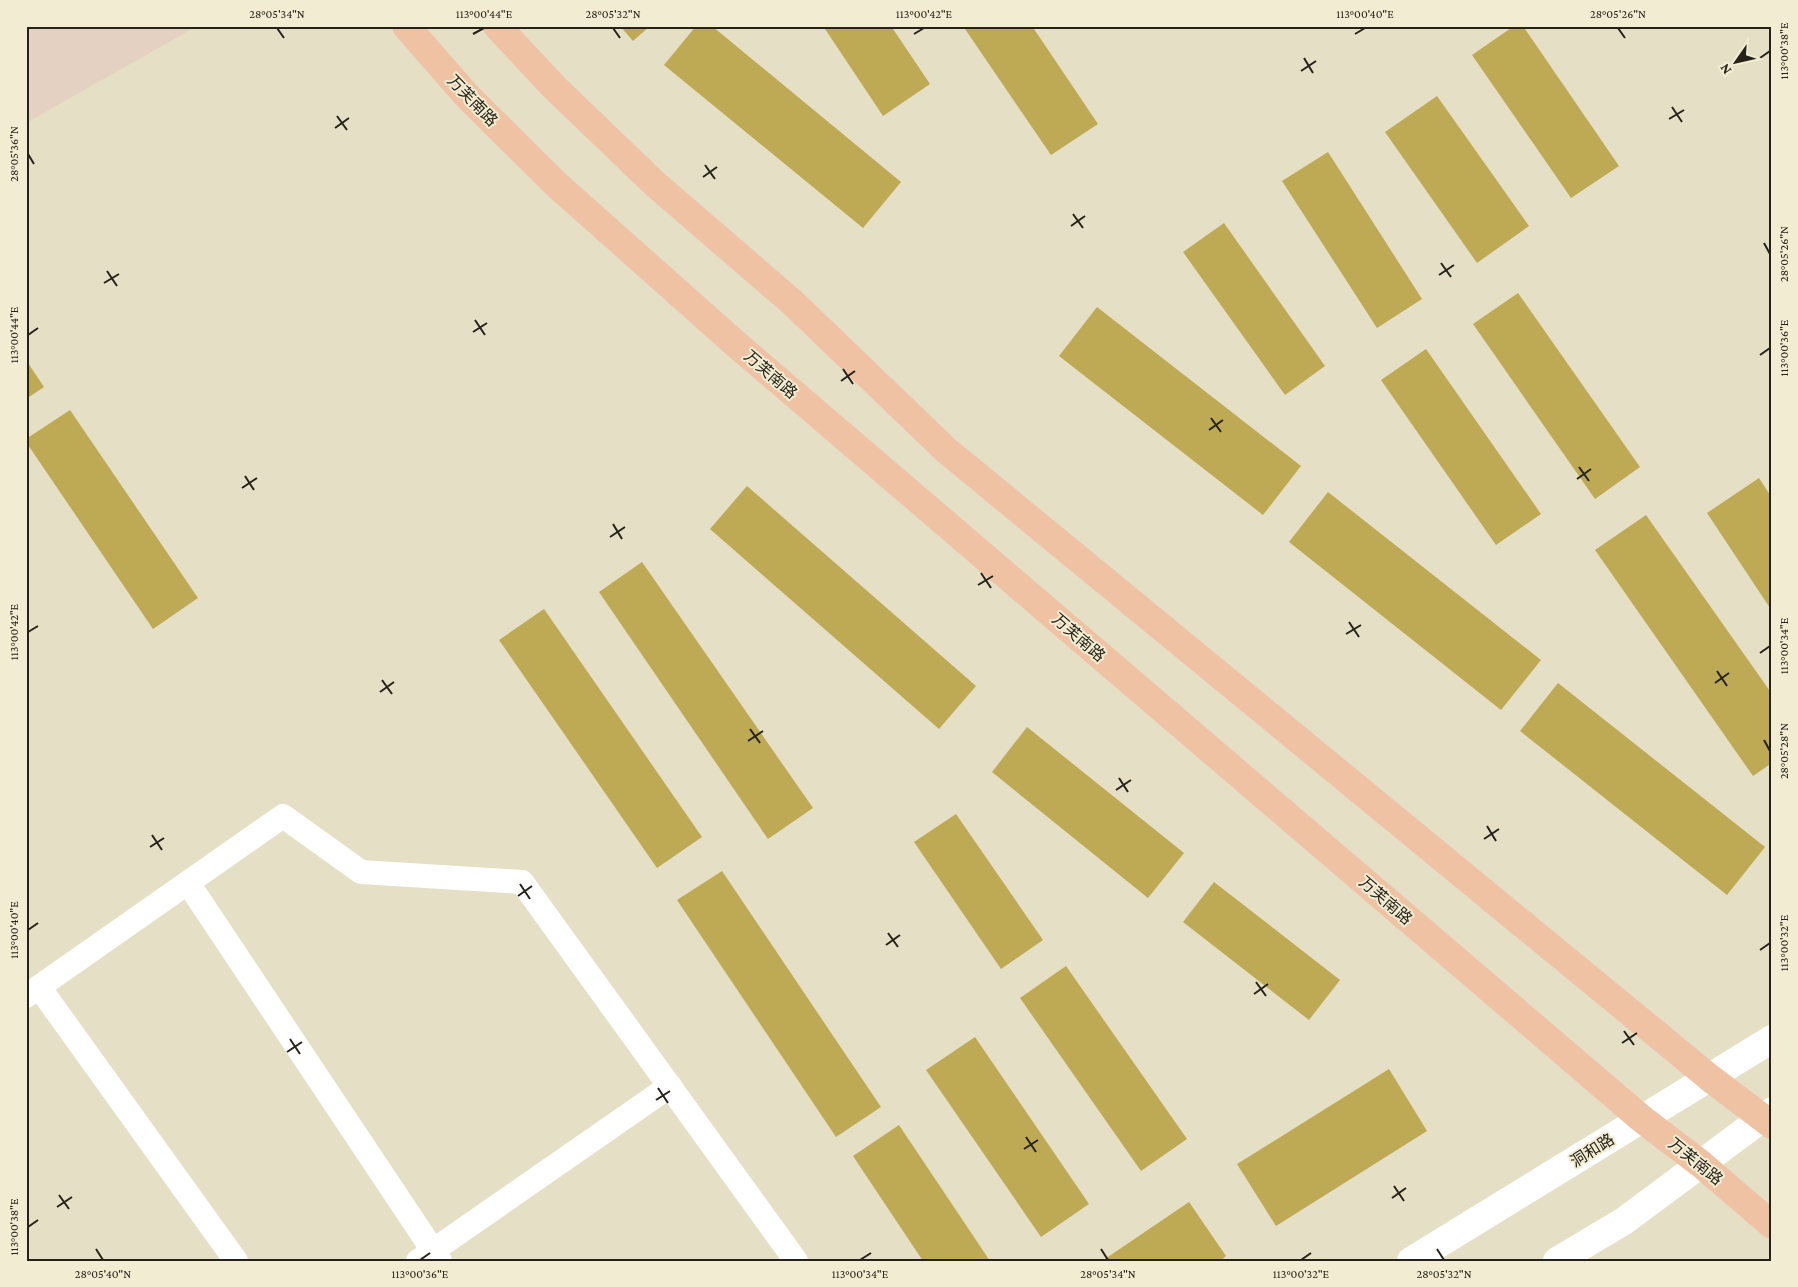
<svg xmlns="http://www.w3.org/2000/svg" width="1798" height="1287" viewBox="0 0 1798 1287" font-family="'Crimson Pro','Noto Sans SC',serif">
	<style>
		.education { fill: #e4d1c1 }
		.building { fill: #beaa55 }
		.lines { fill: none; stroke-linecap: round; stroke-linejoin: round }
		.minor { stroke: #fff; stroke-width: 24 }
		.tertiary { stroke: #fff; stroke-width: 28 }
		.primary { stroke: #f0c2a4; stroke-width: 28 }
		.ticks { fill: none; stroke: #252319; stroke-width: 2 }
		.labels { text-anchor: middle; stroke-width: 4; stroke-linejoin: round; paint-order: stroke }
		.street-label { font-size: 16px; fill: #252319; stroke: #f2ecd2 }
		.neatline { fill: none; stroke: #252319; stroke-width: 2 }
		.ticks-label { font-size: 12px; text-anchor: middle; fill: #252319 }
	</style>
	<rect width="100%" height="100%" fill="#e5dfc5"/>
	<!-- education -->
	<path class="education" d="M 26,26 L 197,26 L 26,123 Z"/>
	<!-- building -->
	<g class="building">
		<path d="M 620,26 L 650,26 L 633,41 Z"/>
		<path d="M 696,26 L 712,26 L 901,182 L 863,228 L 664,65 Z"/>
		<path d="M 823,26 L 891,26 L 930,84 L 883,116 Z"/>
		<path d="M 963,26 L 1032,26 L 1098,124 L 1051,155 Z"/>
		<path d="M 1514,26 L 1523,26 L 1619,166 L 1571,198 L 1472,55 Z"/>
		<path d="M 1437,96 L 1529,226 L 1477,263 L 1385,132 Z"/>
		<path d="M 1328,152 L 1422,299 L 1377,328 L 1282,181 Z"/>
		<path d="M 1224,223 L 1325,366 L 1285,395 L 1183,252 Z"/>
		<path d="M 1518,293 L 1640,467 L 1595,499 L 1473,324 Z"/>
		<path d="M 1097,307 L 1301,466 L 1263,515 L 1059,356 Z"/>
		<path d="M 1426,349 L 1541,514 L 1496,545 L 1381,380 Z"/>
		<path d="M 26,360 L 44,387 L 26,399 Z"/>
		<path d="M 70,410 L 198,598 L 153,629 L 26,442 L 26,439 Z"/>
		<path d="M 1759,478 L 1772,498 L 1772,611 L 1707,513 Z"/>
		<path d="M 747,486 L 976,686 L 939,729 L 710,529 Z"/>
		<path d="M 1328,492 L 1541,660 L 1501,710 L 1289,542 Z"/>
		<path d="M 1646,515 L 1772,694 L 1772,763 L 1753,776 L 1595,550 Z"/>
		<path d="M 642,562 L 813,808 L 768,839 L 599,592 Z"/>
		<path d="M 544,609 L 702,837 L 657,868 L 499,640 Z"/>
		<path d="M 1558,683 L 1765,847 L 1727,895 L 1520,731 Z"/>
		<path d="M 1027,727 L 1184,853 L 1148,898 L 992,772 Z"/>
		<path d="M 956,814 L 1043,940 L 1001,969 L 914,842 Z"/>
		<path d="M 722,871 L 881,1107 L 836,1137 L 677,900 Z"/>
		<path d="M 1214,882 L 1340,980 L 1309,1020 L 1183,922 Z"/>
		<path d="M 1066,966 L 1187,1139 L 1141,1171 L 1020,998 Z"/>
		<path d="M 975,1037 L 1089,1204 L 1041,1237 L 926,1070 Z"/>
		<path d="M 1389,1069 L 1427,1131 L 1276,1226 L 1237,1164 Z"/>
		<path d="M 899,1125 L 990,1261 L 923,1261 L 853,1156 Z"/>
		<path d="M 1189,1202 L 1226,1256 L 1220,1261 L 1102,1261 Z"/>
	</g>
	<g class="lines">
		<!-- minor -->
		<g class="minor">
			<path d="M 188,883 L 440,1261"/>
			<path d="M 39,987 L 236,1261"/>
			<path d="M 26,996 L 283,816 L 361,872 L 522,882 L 796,1261"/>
			<path d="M 418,1261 L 670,1086"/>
		</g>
		<!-- tertiary -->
		<g class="tertiary">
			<path d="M 1411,1261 L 1772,1039"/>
			<path d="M 1557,1261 L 1624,1221 L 1772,1111"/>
		</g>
		<!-- primary -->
		<g class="primary">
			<path d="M 406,26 L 468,97 L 557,185 L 737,345 L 1642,1119 L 1701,1164 L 1772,1225"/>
			<path d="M 497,26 L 554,87 L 654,183 L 793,303 L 946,450 L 1710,1078 L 1772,1125"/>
		</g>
	</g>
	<!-- ticks -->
	<path class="ticks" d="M 277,28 L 284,38M 613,28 L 620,38M 1618,28 L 1625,38M 473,34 L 484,28M 914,34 L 924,28M 1355,34 L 1365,28M 1304,58 L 1313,73M 1760,58 L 1770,51M 1301,71 L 1316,61M 1672,107 L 1682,122M 337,116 L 347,130M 1669,119 L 1684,110M 335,128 L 349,118M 28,154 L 34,164M 705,165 L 715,179M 703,177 L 717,167M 1073,214 L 1083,228M 1071,226 L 1085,216M 1764,243 L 1770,254M 1441,263 L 1451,277M 107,271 L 117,286M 1439,275 L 1454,265M 104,283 L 119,274M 475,320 L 485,335M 473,332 L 487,323M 28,335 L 38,328M 1760,355 L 1770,348M 843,369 L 853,384M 841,381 L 855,371M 1211,418 L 1221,432M 1209,430 L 1223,420M 1579,467 L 1589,481M 245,476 L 254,490M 1577,479 L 1591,469M 242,488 L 257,478M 613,524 L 622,539M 610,537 L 625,527M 981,573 L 991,588M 978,585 L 993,576M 1349,622 L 1359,637M 28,632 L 38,626M 1346,634 L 1361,625M 1760,653 L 1770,646M 1717,671 L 1727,686M 382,680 L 392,694M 1715,683 L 1729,673M 380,692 L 394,682M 750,729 L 760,743M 1764,740 L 1770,751M 748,741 L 763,731M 1119,778 L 1128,792M 1116,790 L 1131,780M 1487,826 L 1496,841M 152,835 L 162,850M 1484,839 L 1499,829M 150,847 L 164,838M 520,884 L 530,899M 518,896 L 532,886M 28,930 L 38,923M 888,933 L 898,947M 886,945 L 900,935M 1760,950 L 1770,943M 1256,982 L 1266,996M 1254,994 L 1268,984M 1624,1031 L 1634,1045M 290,1039 L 300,1054M 1622,1043 L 1637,1033M 287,1052 L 302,1042M 658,1088 L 668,1103M 656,1100 L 670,1091M 1026,1137 L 1036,1152M 1024,1149 L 1038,1140M 1394,1186 L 1404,1201M 59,1195 L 69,1209M 1392,1198 L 1406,1188M 57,1207 L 72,1197M 28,1227 L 38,1220M 96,1249 L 103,1260M 1101,1249 L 1108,1260M 1437,1249 L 1444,1260M 420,1260 L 430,1253M 860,1260 L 871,1253M 1301,1260 L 1311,1253"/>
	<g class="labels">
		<!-- street labels -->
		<g class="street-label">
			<text transform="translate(473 100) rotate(46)" y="6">万芙南路</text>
			<text transform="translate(771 374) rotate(41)" y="6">万芙南路</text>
			<text transform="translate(1079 637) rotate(41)" y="6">万芙南路</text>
			<text transform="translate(1386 900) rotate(41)" y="6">万芙南路</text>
			<text transform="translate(1592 1150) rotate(-32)" y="6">洞和路</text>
			<text transform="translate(1696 1161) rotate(39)" y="6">万芙南路</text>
		</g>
	</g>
	<!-- border -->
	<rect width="1798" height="1287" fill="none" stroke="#f2ecd2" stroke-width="55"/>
	<!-- north arrow -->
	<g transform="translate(1736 62) rotate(236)" stroke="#f2ecd2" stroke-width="4" paint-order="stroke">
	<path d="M0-4L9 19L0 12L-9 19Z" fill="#252319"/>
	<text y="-8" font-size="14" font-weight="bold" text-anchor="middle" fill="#252319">N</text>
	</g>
	<rect x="28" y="28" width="1742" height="1232" class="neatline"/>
	<g class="ticks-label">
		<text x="277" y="18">28°05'34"N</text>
		<text x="484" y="18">113°00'44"E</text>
		<text x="613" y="18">28°05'32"N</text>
		<text x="924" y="18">113°00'42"E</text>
		<text x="1365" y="18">113°00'40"E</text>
		<text x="1618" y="18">28°05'26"N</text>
		<text transform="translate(1784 51) rotate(-90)" y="4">113°00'38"E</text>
		<text transform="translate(14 154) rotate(-90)" y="4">28°05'36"N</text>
		<text transform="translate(1784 254) rotate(-90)" y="4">28°05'26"N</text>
		<text transform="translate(14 335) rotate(-90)" y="4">113°00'44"E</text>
		<text transform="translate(1784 348) rotate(-90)" y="4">113°00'36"E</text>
		<text transform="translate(14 632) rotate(-90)" y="4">113°00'42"E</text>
		<text transform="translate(1784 646) rotate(-90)" y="4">113°00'34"E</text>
		<text transform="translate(1784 751) rotate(-90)" y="4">28°05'28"N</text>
		<text transform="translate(14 930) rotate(-90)" y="4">113°00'40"E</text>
		<text transform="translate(1784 943) rotate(-90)" y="4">113°00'32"E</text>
		<text transform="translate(14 1227) rotate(-90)" y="4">113°00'38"E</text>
		<text x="103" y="1278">28°05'40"N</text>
		<text x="420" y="1278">113°00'36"E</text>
		<text x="860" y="1278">113°00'34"E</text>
		<text x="1108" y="1278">28°05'34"N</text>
		<text x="1301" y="1278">113°00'32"E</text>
		<text x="1444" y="1278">28°05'32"N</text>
	</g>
</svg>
